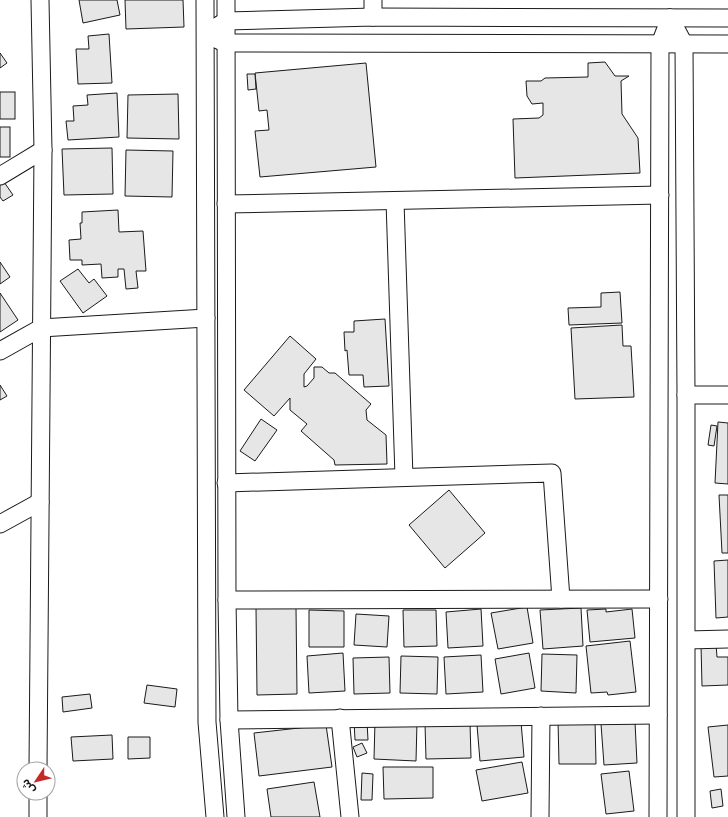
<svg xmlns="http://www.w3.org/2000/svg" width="728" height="817" viewBox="0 0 728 817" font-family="'Alegreya Sans','Noto Sans Arabic',sans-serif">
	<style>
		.building { fill: #e6e6e6; stroke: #1a1a1a }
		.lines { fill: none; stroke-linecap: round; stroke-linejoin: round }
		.minor-casing { stroke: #1a1a1a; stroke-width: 19 }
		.minor { stroke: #fff; stroke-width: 17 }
	</style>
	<rect width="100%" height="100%" fill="#fff"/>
	<!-- building -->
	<g class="building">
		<path d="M 79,0 L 117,0 L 120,15 L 83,23 Z"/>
		<path d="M 125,0 L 183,0 L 184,27 L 126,29 Z"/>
		<path d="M 109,34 L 112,83 L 78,84 L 76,49 L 89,49 L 88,36 Z"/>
		<path d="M 0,53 L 7,63 L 0,68 Z"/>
		<path d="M 605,62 L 615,76 L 629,76 L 621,81 L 622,114 L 638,138 L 640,173 L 515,178 L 513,119 L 539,118 L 543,115 L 543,103 L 532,104 L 527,96 L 526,81 L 541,81 L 545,78 L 588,77 L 588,63 Z"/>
		<path d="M 366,63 L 376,167 L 260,177 L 255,131 L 269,130 L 267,110 L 259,111 L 255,73 Z"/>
		<path d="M 247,74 L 255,74 L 256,89 L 248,90 Z"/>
		<rect x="0" y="92" width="15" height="27"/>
		<path d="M 117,93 L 119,137 L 68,140 L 66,121 L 74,121 L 73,106 L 88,105 L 87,95 Z"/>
		<path d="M 178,94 L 179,139 L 127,138 L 128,95 Z"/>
		<rect x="0" y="127" width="10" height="30"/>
		<path d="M 112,148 L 113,194 L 64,195 L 62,149 Z"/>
		<path d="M 126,150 L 173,151 L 172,197 L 125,196 Z"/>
		<path d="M 4,182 L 13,195 L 3,201 L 0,197 L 0,185 Z"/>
		<path d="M 118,210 L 119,232 L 143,231 L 146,271 L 136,271 L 138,288 L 126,289 L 124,269 L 118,269 L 118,277 L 102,278 L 101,264 L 82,265 L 82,260 L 70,260 L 69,240 L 81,239 L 80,223 L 82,223 L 82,212 Z"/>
		<path d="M 0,262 L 10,277 L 0,284 Z"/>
		<path d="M 78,269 L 89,283 L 94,279 L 107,296 L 83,313 L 60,281 Z"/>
		<path d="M 620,292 L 622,323 L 569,325 L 568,308 L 601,307 L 601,293 Z"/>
		<path d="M 0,293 L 18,320 L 0,332 Z"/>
		<path d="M 385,319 L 389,386 L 364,387 L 363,375 L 349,375 L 347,350 L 345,351 L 344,332 L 354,332 L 354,321 Z"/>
		<path d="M 622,325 L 623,346 L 631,346 L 634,397 L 575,399 L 571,328 Z"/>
		<path d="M 290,336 L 316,359 L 304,374 L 304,387 L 307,386 L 314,378 L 314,367 L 322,367 L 329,373 L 335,373 L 371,404 L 366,410 L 367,420 L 386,435 L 387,464 L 335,465 L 334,460 L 301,431 L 307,424 L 290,410 L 290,398 L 274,416 L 244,390 Z"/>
		<path d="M 0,385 L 7,396 L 0,400 Z"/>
		<path d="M 261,419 L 277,430 L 255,461 L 240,451 Z"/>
		<path d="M 718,422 L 728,423 L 728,484 L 715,483 Z"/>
		<path d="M 711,425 L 717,426 L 714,446 L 708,445 Z"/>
		<path d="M 449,490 L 485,533 L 445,568 L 409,525 Z"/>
		<path d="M 719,495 L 728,495 L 728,553 L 722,553 Z"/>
		<path d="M 728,560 L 728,617 L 716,618 L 714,561 Z"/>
		<path d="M 527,607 L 533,643 L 498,649 L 491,613 Z"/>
		<path d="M 256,608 L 296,608 L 297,694 L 257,695 Z"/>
		<path d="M 581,608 L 583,646 L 543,649 L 540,610 Z"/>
		<path d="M 481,609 L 483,646 L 448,648 L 446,612 Z"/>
		<path d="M 606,609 L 606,612 L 632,609 L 635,638 L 590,642 L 587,610 Z"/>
		<path d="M 309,610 L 344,611 L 344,647 L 309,647 Z"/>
		<path d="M 403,610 L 436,610 L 437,646 L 404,647 Z"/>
		<path d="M 356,614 L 389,616 L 387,647 L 354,645 Z"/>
		<path d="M 630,641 L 636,692 L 608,695 L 607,692 L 591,693 L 586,646 Z"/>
		<path d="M 716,644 L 717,657 L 728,657 L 728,685 L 702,686 L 701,645 Z"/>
		<path d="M 343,653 L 345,691 L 309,693 L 307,656 Z"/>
		<path d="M 529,653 L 535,688 L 501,694 L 495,659 Z"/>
		<path d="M 542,654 L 577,655 L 576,693 L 541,691 Z"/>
		<path d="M 481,655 L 483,692 L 446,694 L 444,657 Z"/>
		<path d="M 401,656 L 438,657 L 437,694 L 400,693 Z"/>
		<path d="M 389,657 L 390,693 L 354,694 L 353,658 Z"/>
		<path d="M 147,685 L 177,689 L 175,707 L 144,703 Z"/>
		<path d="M 90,694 L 92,708 L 63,712 L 62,697 Z"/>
		<path d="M 558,720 L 595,720 L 596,764 L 559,764 Z"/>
		<path d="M 354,721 L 367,721 L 368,740 L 355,740 Z"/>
		<path d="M 375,721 L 417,722 L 416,761 L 374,759 Z"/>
		<path d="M 521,722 L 524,757 L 480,761 L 477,725 Z"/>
		<path d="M 635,722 L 637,763 L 604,765 L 601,724 Z"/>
		<path d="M 470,723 L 471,758 L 426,759 L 425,724 Z"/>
		<path d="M 326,725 L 332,767 L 259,776 L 254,733 Z"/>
		<path d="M 728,725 L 728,776 L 714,777 L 708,727 Z"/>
		<path d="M 112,735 L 113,759 L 73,761 L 71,737 Z"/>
		<path d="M 128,737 L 150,737 L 150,758 L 128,759 Z"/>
		<path d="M 362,743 L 367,753 L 357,757 L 353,747 Z"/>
		<path d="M 522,762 L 528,793 L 482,801 L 476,770 Z"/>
		<path d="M 383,767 L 433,767 L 433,798 L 384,799 Z"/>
		<path d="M 629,771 L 634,811 L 606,814 L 601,774 Z"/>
		<path d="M 362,773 L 373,774 L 372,800 L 361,800 Z"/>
		<path d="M 314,782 L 320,817 L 271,817 L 267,789 Z"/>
		<path d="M 721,789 L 723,806 L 712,808 L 710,791 Z"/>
	</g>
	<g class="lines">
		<defs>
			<g id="minor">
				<path d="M 205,0 L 207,722 L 215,817"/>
				<path d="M 226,0 L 227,600 L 229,720 L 236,817"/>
				<path d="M 373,17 L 373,0"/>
				<path d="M 670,18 L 684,44 L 686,395 L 686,817"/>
				<path d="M 216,27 L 226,21 L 373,17 L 728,18"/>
				<path d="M 216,39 L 225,43 L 728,44"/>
				<path d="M 0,176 L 43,150"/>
				<path d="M 395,201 L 404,477"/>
				<path d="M 226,204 L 660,195"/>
				<path d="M 0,351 L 41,328 L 206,318"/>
				<path d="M 686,395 L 728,395"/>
				<path d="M 226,483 L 552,473 L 561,599"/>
				<path d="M 0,524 L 40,502"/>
				<path d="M 227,600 L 659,599"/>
				<path d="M 687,640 L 728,639"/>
				<path d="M 340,718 L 350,817"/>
				<path d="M 229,720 L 658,715"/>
				<path d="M 38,769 L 43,150 L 40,0"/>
				<path d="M 38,817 L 38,793"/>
				<path d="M 540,817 L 541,716"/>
				<path d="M 658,817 L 660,44 L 670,18"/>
			</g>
		</defs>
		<!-- minor casing -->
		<use href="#minor" class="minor-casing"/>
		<!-- minor -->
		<use href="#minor" class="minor"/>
	</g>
	<!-- north arrow -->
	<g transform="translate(36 781) rotate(235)"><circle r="19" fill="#ffffff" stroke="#a3a3a3"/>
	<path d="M0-3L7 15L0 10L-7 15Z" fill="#c62828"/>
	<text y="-6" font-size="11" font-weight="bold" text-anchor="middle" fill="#1a1a1a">ش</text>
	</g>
</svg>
